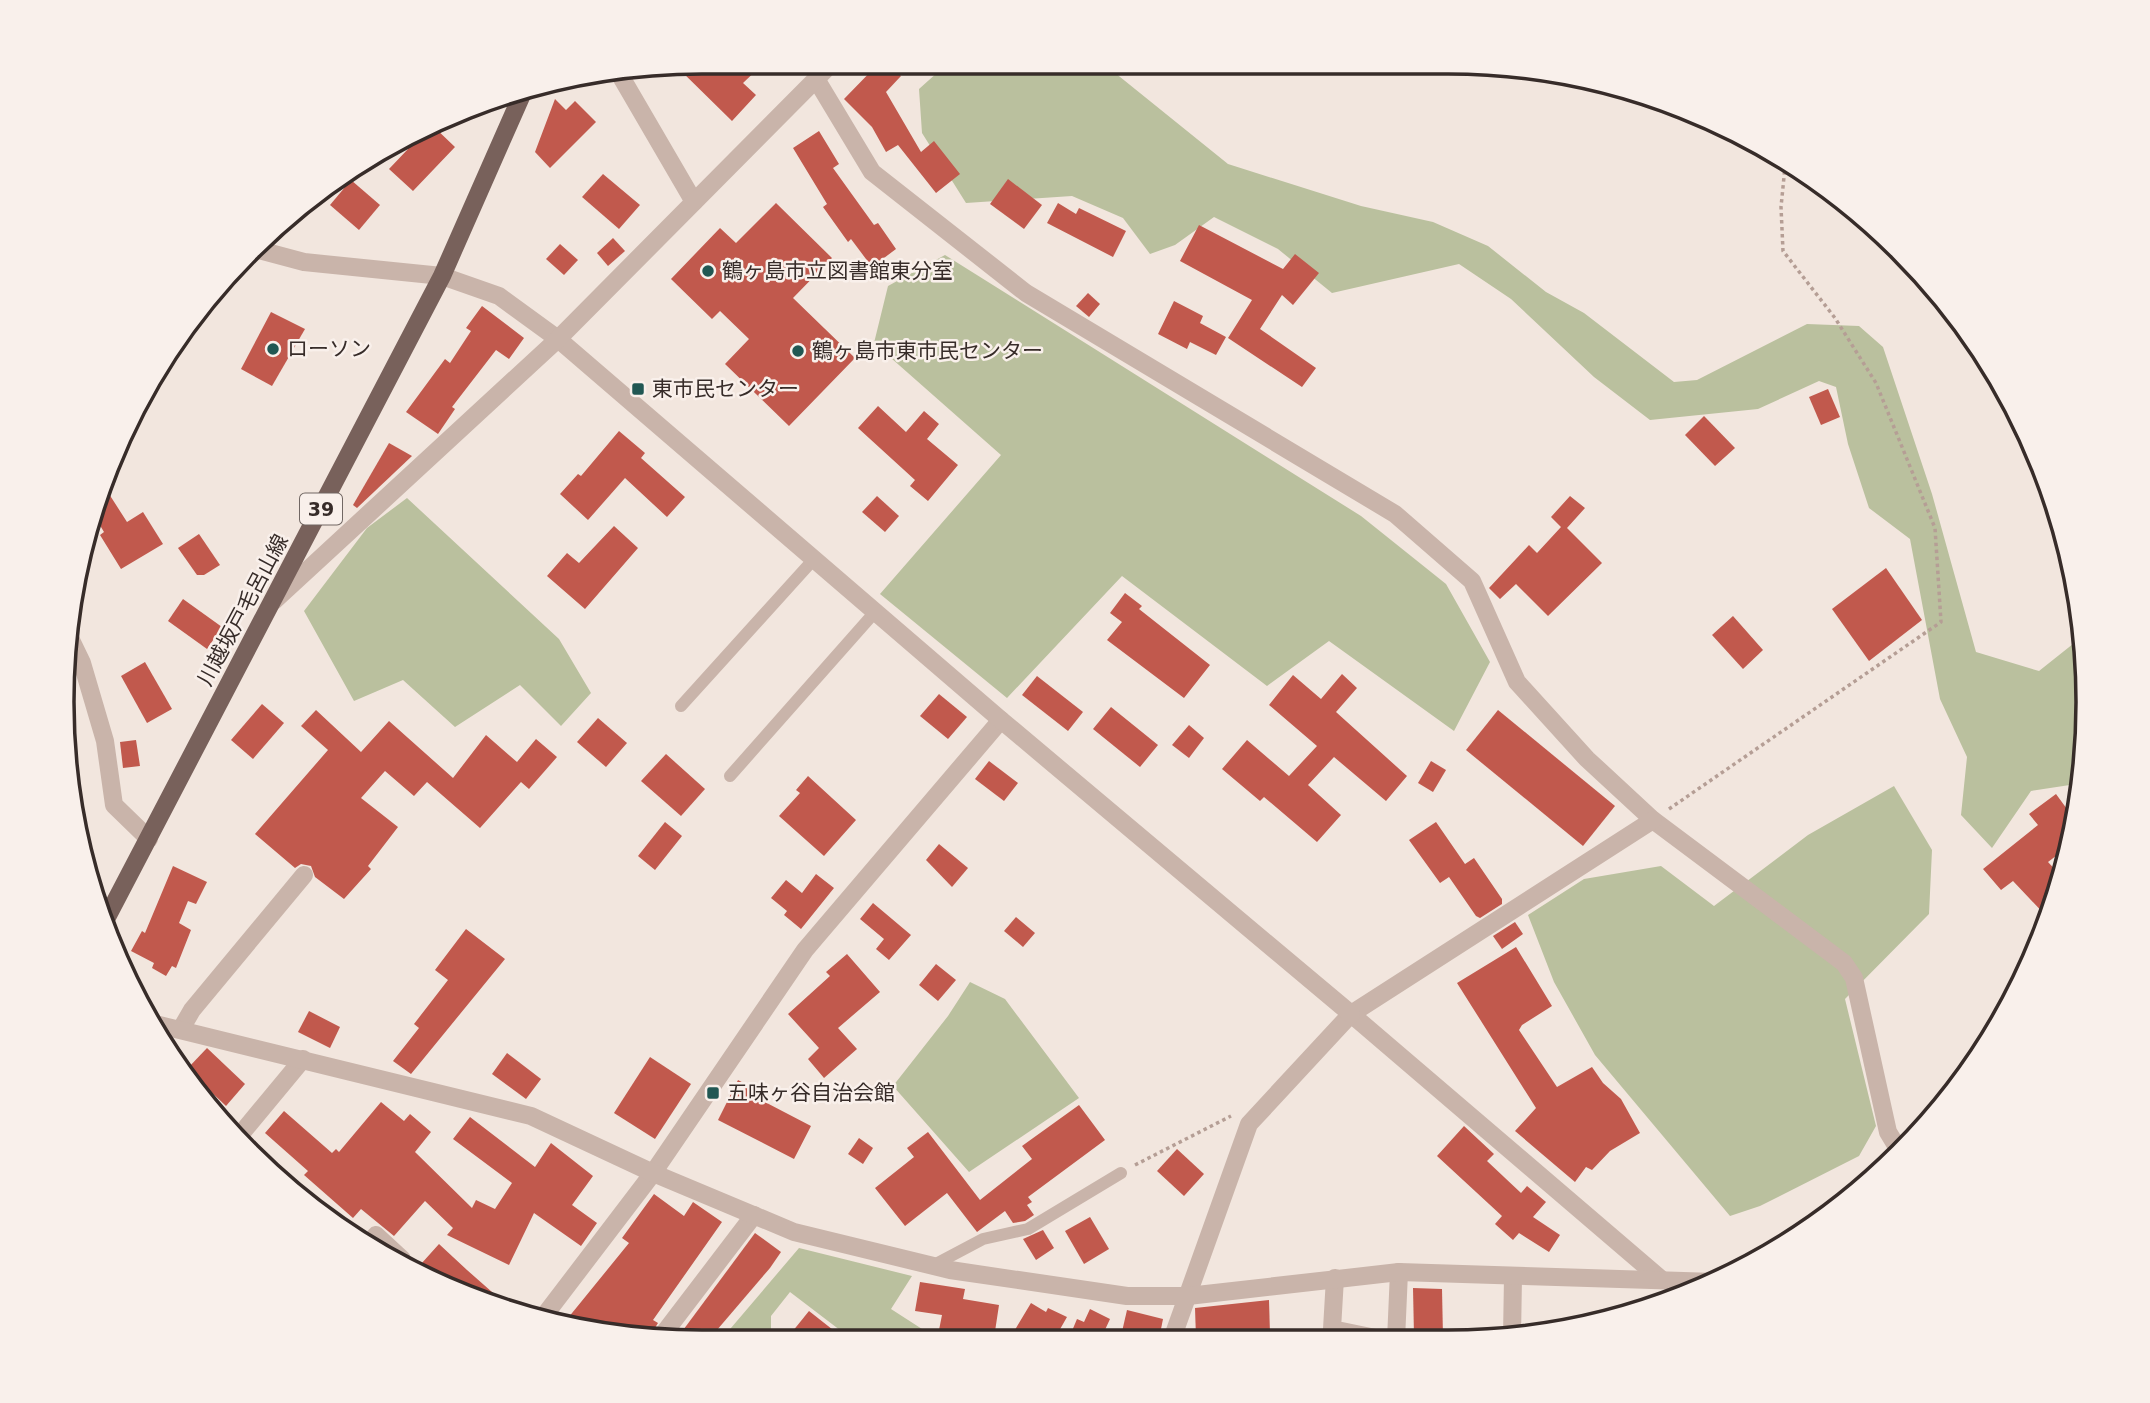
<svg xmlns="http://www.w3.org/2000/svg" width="2150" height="1403" viewBox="0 0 2150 1403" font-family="'DejaVu Sans','Noto Sans JP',sans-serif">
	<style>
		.green { fill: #bac09e }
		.building { fill: #c1594d }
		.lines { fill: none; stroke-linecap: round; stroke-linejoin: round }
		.path { stroke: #b59e95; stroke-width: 3.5; stroke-dasharray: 3.5 3.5; stroke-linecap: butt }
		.service { stroke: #c9b4aa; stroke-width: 12 }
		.minor { stroke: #c9b4aa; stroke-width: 18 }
		.tertiary { stroke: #c9b4aa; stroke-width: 18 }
		.primary { stroke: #78615b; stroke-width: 18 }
		.poi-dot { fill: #215753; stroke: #f9f0eb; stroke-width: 2.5 }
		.labels { text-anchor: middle; stroke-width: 5; stroke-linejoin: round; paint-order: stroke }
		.shield { fill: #f9f0eb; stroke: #716763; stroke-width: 2 }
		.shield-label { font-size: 19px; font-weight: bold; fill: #372c29 }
		.poi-label { font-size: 21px; fill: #372c29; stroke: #f9f0eb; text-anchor: start }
		.street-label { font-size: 21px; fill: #372c29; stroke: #f9f0eb }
		.rim { fill: none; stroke: #372c29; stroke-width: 3.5 }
	</style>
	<rect width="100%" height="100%" fill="#f2e6de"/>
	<!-- green -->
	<g class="green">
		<path d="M 948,63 L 1104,64 L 1228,164 L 1361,206 L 1433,222 L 1488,246 L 1546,292 L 1584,313 L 1674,382 L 1697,380 L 1807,324 L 1859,326 L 1883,347 L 1932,494 L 1976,652 L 2039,671 L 2083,636 L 2087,659 L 2083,783 L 2031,791 L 1992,848 L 1961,815 L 1967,757 L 1940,699 L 1910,539 L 1869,508 L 1848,444 L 1836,387 L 1819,381 L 1758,409 L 1650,420 L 1594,377 L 1511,299 L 1459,264 L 1332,293 L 1278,249 L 1214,217 L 1175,245 L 1150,254 L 1123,218 L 1072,196 L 966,203 L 922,133 L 919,89 Z"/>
		<path d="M 945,255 L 1361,516 L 1446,584 L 1490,662 L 1454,731 L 1329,641 L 1267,686 L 1122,576 L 1007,698 L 880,594 L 1001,455 L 874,343 L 888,286 Z"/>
		<path d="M 407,498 L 559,639 L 591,693 L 561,726 L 520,685 L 455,727 L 403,680 L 354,701 L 304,611 L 367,528 Z"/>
		<path d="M 1894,786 L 1932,850 L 1929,914 L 1845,999 L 1876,1126 L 1859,1156 L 1760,1206 L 1730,1216 L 1595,1055 L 1554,982 L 1528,915 L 1584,879 L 1661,866 L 1714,906 L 1808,835 Z"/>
		<path d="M 970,982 L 1005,999 L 1079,1098 L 969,1172 L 893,1086 L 948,1016 Z"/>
		<path d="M 799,1248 L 912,1276 L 891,1309 L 936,1338 L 849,1337 L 790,1292 L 771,1316 L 771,1337 L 727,1337 L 725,1335 Z"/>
	</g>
	<!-- building -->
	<g class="building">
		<path d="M 702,61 L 765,62 L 743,83 L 756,95 L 732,121 L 676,66 Z"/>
		<path d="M 880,62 L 887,62 L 901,76 L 886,92 L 921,152 L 934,141 L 960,174 L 936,193 L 898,145 L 886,152 L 872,127 L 844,99 Z"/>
		<path d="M 555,99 L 566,110 L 575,101 L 596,122 L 550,168 L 535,152 Z"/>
		<path d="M 433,126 L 455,147 L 413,191 L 389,169 L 408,149 L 400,142 Z"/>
		<path d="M 819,131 L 839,164 L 833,168 L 874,225 L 878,223 L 896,249 L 872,267 L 851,239 L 848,242 L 823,207 L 827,204 L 793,148 Z"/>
		<path d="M 603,174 L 640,205 L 619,229 L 582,197 Z"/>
		<path d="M 1008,179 L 1042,205 L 1024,229 L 990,204 Z"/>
		<path d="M 351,180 L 380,205 L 359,230 L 330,205 Z"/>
		<path d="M 776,203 L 832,258 L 793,298 L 855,358 L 789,426 L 725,364 L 749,339 L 720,311 L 712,319 L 671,279 L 720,228 L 736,243 Z"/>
		<path d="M 1058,203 L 1076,214 L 1079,208 L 1126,231 L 1113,257 L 1047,223 Z"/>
		<path d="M 1199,225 L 1283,269 L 1295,254 L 1319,273 L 1293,305 L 1282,295 L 1260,329 L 1316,368 L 1302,387 L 1228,338 L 1252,300 L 1180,261 Z"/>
		<path d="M 613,238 L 625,251 L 608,266 L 597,253 Z"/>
		<path d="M 560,244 L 578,260 L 564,275 L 546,259 Z"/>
		<path d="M 1088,293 L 1100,304 L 1089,317 L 1076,306 Z"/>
		<path d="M 1174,301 L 1203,316 L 1200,323 L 1226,337 L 1216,355 L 1190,342 L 1187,349 L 1158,334 Z"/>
		<path d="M 482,306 L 524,338 L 509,359 L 496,350 L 452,407 L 455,409 L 438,434 L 406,412 L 445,359 L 450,363 L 471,331 L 466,328 Z"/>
		<path d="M 271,312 L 305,329 L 272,386 L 241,369 Z"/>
		<path d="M 1828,389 L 1840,417 L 1821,425 L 1809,397 Z"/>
		<path d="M 878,406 L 906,432 L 924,411 L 939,424 L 927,439 L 958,465 L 928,501 L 910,486 L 915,480 L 858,428 Z"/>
		<path d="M 1704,416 L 1735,448 L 1715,466 L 1685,435 Z"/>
		<path d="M 619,431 L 645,453 L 641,458 L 685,497 L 667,517 L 625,478 L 588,520 L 560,494 L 578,474 L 581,476 Z"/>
		<path d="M 389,443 L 412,456 L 357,508 L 353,505 Z"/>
		<path d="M 102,483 L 127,522 L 143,512 L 163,544 L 121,569 L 100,535 L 104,532 L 92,512 Z"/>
		<path d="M 877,496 L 899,516 L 885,532 L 862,512 Z"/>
		<path d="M 1570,496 L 1585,508 L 1567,528 L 1602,563 L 1548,616 L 1516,584 L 1500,599 L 1489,588 L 1529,545 L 1537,553 L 1561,527 L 1551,517 Z"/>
		<path d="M 614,526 L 638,548 L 585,609 L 547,576 L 567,553 L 579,563 Z"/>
		<path d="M 199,534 L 220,565 L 204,575 L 197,575 L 178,548 Z"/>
		<path d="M 1886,568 L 1922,620 L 1869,661 L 1832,609 Z"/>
		<path d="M 1125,593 L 1142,606 L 1139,609 L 1210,665 L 1184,698 L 1107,640 L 1122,622 L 1110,613 Z"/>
		<path d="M 183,599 L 222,627 L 207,649 L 168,621 Z"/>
		<path d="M 1733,616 L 1763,650 L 1743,669 L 1712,635 Z"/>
		<path d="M 145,662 L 172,709 L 147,723 L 121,676 Z"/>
		<path d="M 1342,674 L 1357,688 L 1336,712 L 1407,776 L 1386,801 L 1334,757 L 1308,785 L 1341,815 L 1317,842 L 1264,797 L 1260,801 L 1222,769 L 1247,740 L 1289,776 L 1317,746 L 1269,705 L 1293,675 L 1321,699 Z"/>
		<path d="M 1037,676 L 1083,712 L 1068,731 L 1022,695 Z"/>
		<path d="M 939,694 L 967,717 L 948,739 L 920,716 Z"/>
		<path d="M 262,704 L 284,723 L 253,759 L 231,740 Z"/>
		<path d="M 1111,707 L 1158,745 L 1140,767 L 1093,729 Z"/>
		<path d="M 316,710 L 361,752 L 389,721 L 453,778 L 486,735 L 517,762 L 536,739 L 557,757 L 529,789 L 521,782 L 480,828 L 427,782 L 414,796 L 385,771 L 361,798 L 398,827 L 368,866 L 371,869 L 344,899 L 315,877 L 311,866 L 301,864 L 295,868 L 255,834 L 328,750 L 301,726 Z"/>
		<path d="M 1498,710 L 1615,806 L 1583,846 L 1466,750 Z"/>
		<path d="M 598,718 L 627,743 L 606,767 L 577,742 Z"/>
		<path d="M 1189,725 L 1204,738 L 1189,758 L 1172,745 Z"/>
		<path d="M 136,740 L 140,766 L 123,768 L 120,742 Z"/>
		<path d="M 666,754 L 705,789 L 681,816 L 641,781 Z"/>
		<path d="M 989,761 L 1018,783 L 1004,801 L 975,779 Z"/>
		<path d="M 1431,761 L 1446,770 L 1433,792 L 1418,783 Z"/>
		<path d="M 808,776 L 856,820 L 824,856 L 779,816 L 800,793 L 796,790 Z"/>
		<path d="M 2056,794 L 2075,820 L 2069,846 L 2048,862 L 2062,877 L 2049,919 L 2013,881 L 2001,890 L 1983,869 L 2038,825 L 2029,814 Z"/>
		<path d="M 665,822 L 682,836 L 655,870 L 638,856 Z"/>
		<path d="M 1436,822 L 1465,864 L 1474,858 L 1502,899 L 1502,904 L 1480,918 L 1476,916 L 1449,877 L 1440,883 L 1409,840 Z"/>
		<path d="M 939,844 L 968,868 L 952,887 L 926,860 Z"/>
		<path d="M 173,866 L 207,882 L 196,904 L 188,901 L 179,923 L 191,930 L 176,968 L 172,966 L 166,976 L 152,968 L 154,963 L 131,951 L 142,931 L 145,933 Z"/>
		<path d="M 816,874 L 834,888 L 801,929 L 784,915 L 787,911 L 771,898 L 786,880 L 802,893 Z"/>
		<path d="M 873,903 L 911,935 L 889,960 L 876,949 L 884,939 L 860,919 Z"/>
		<path d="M 1016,917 L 1035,933 L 1023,947 L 1004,931 Z"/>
		<path d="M 1515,922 L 1523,934 L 1502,949 L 1493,936 Z"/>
		<path d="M 466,929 L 505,959 L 411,1074 L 393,1061 L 419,1028 L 414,1024 L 448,980 L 435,970 Z"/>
		<path d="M 1516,947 L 1552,1006 L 1522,1025 L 1519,1030 L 1557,1087 L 1592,1067 L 1603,1083 L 1621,1099 L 1640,1133 L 1610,1151 L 1592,1170 L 1586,1167 L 1575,1182 L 1515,1131 L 1536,1108 L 1457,983 Z"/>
		<path d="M 847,954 L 880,992 L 838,1028 L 857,1049 L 824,1078 L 808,1059 L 819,1048 L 788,1014 L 830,976 L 826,972 Z"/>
		<path d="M 936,964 L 956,980 L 938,1001 L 919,985 Z"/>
		<path d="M 309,1011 L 340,1027 L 330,1048 L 298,1032 Z"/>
		<path d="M 207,1048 L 245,1084 L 226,1106 L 187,1069 Z"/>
		<path d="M 507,1053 L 541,1079 L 526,1099 L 492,1074 Z"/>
		<path d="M 650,1057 L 691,1084 L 655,1139 L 614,1113 Z"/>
		<path d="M 738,1080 L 762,1093 L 759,1099 L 811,1126 L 794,1159 L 718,1120 Z"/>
		<path d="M 381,1102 L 404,1121 L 410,1114 L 431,1132 L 415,1152 L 472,1208 L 476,1200 L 495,1209 L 512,1183 L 453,1139 L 470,1117 L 535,1167 L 551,1143 L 593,1176 L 572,1205 L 597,1223 L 581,1246 L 534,1213 L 509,1265 L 447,1235 L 453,1228 L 425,1201 L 394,1236 L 361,1209 L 353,1218 L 304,1175 L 308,1171 L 265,1133 L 284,1111 L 332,1153 L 336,1149 L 339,1152 Z"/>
		<path d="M 1079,1105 L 1105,1140 L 1028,1197 L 1032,1202 L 1027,1205 L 1034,1215 L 1025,1221 L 1013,1223 L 1005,1211 L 977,1232 L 947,1193 L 905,1226 L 875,1188 L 914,1157 L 907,1148 L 928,1132 L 980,1200 L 1032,1159 L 1022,1146 Z"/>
		<path d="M 1464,1126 L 1494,1154 L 1487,1161 L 1521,1193 L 1527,1186 L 1546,1202 L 1533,1217 L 1560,1235 L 1549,1252 L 1519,1233 L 1513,1240 L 1495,1224 L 1502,1216 L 1437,1156 Z"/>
		<path d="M 859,1138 L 873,1148 L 863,1164 L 848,1154 Z"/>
		<path d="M 1177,1149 L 1204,1174 L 1184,1196 L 1157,1171 Z"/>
		<path d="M 654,1194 L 684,1216 L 693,1202 L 722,1222 L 653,1320 L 658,1323 L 650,1336 L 618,1336 L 581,1326 L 568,1318 L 629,1243 L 622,1238 Z"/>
		<path d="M 1090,1217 L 1109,1249 L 1084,1264 L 1065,1231 Z"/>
		<path d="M 1043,1230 L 1054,1248 L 1036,1260 L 1023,1239 Z"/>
		<path d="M 755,1233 L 781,1252 L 770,1268 L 711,1337 L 678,1337 Z"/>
		<path d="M 439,1244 L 467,1270 L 509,1307 L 470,1297 L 450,1278 L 444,1285 L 421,1264 Z"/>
		<path d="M 920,1282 L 965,1289 L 963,1299 L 999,1305 L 994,1338 L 938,1335 L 942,1315 L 915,1311 Z"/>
		<path d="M 1413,1288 L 1442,1289 L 1443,1337 L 1414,1336 Z"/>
		<path d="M 1269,1300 L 1270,1334 L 1196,1338 L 1195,1308 Z"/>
		<path d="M 1031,1303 L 1046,1312 L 1048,1308 L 1067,1317 L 1055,1338 L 1010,1338 Z"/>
		<path d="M 1090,1309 L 1110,1319 L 1104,1332 L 1119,1339 L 1069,1338 L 1077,1319 L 1084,1322 Z"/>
		<path d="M 1127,1310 L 1163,1319 L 1159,1339 L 1121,1336 Z"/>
		<path d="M 809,1311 L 842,1337 L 788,1337 Z"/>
	</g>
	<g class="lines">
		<!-- path -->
		<g class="path">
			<path d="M 1669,809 L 1941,622 L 1935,528 L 1876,383 L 1835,318 L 1783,251 L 1781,207 L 1785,167"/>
			<path d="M 1135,1165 L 1231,1116"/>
		</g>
		<!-- service -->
		<g class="service">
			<path d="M 681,706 L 814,559"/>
			<path d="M 730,776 L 875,612"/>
			<path d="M 932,1266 L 983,1239 L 1028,1229 L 1121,1173"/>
		</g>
		<!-- minor -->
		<g class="minor">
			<path d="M 620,75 L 694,202"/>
			<path d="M 816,79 L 872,172 L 1026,293 L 1395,514 L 1472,581 L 1517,682 L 1587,759 L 1653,820 L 1844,963 L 1854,978 L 1888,1132 L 1900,1152"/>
			<path d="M 259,250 L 304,262 L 442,276 L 499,296 L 558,339"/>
			<path d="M 68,634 L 82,663 L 105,741 L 114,805 L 149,839"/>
			<path d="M 1351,1014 L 1662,1280"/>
			<path d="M 181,1029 L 192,1010 L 304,875"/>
			<path d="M 240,1135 L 303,1059"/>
			<path d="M 372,1240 L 376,1235 L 402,1259"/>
			<path d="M 1335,1278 L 1332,1329 L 1385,1340"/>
			<path d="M 544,1316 L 653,1173 L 805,950 L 1001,720"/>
			<path d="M 661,1337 L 754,1215"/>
			<path d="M 1512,1337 L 1513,1277"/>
			<path d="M 1172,1339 L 1249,1124 L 1351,1014 L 1653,820"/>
			<path d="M 1396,1340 L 1399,1272"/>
		</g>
		<!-- tertiary -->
		<g class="tertiary">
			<path d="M 558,339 L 1001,720 L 1351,1014"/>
			<path d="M 274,601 L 558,339 L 833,62"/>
			<path d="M 147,1022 L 531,1116 L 653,1173 L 794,1232 L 950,1270 L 1127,1296 L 1188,1296 L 1399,1272 L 1715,1282"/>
		</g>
		<!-- primary -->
		<path class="primary" d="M 105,921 L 442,276 L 524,90"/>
	</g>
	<!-- markers -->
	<g class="poi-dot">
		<circle cx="708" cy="271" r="7"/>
		<circle cx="273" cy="349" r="7"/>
		<circle cx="798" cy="351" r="7"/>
		<rect x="631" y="382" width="14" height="14" rx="3.5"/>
		<rect x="706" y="1086" width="14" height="14" rx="3.5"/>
	</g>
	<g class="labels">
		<!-- shield labels -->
		<rect class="shield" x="300" y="493.5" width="42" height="31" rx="5"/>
		<g class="shield-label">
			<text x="321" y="516">39</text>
		</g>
		<!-- poi labels -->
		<g class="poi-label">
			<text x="722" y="278">鶴ヶ島市立図書館東分室</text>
			<text x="287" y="356">ローソン</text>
			<text x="812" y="358">鶴ヶ島市東市民センター</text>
			<text x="652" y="396">東市民センター</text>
			<text x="727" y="1100">五味ヶ谷自治会館</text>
		</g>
		<!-- street labels -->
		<g class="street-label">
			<text transform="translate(243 610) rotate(-62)" y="7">川越坂戸毛呂山線</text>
		</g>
	</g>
	<!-- crop -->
	<path d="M0 0H2150V1403H0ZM702 74H1448A628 628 0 0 1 2076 702V702A628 628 0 0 1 1448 1330H702A628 628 0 0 1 74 702V702A628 628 0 0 1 702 74Z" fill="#f9f0eb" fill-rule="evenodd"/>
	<path class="rim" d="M702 74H1448A628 628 0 0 1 2076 702V702A628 628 0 0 1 1448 1330H702A628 628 0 0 1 74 702V702A628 628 0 0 1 702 74Z"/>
</svg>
